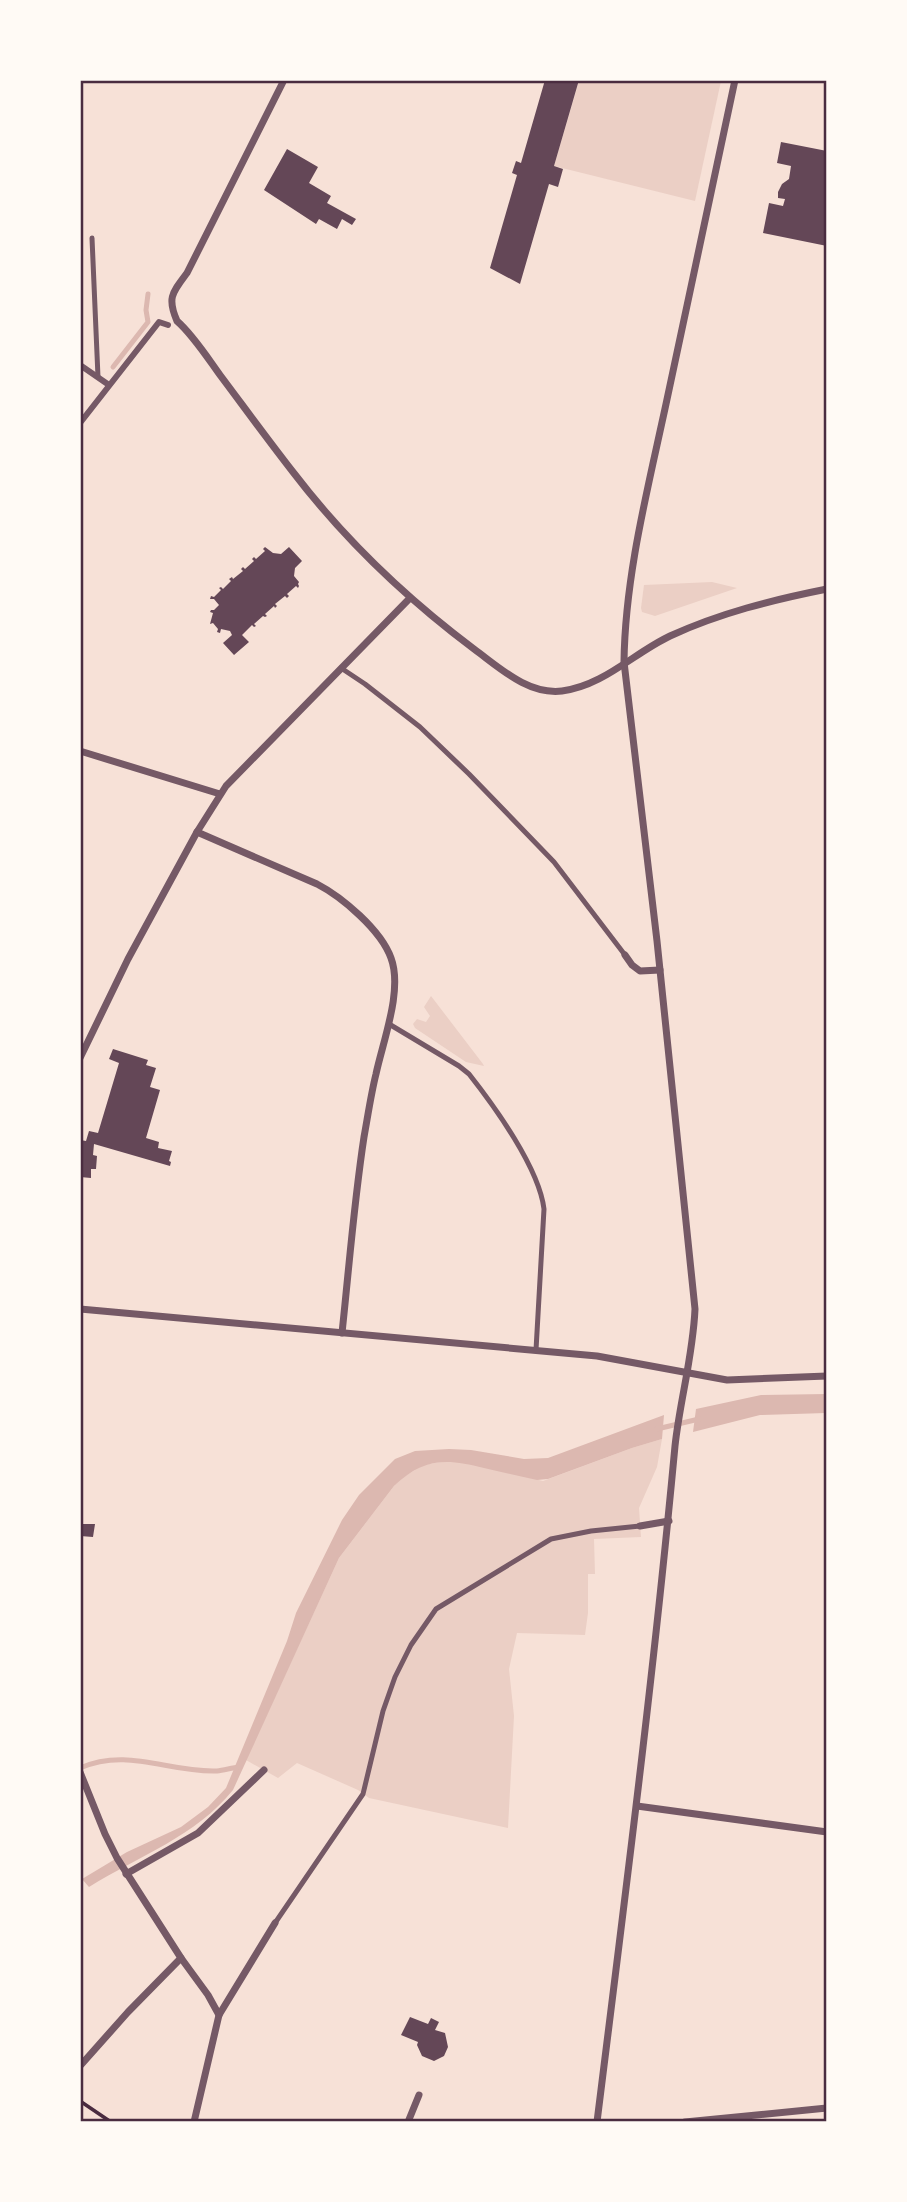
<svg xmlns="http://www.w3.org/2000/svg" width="907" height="2202" viewBox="0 0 907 2202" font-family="'Libre Baskerville',serif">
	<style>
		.green { fill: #ebcfc5 }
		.water { fill: #dcb8b0 }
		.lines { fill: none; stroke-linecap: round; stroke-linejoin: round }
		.stream { stroke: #dcb8b0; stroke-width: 5 }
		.building { fill: #644757 }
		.path { stroke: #4a2c40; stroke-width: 3.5 }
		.service { stroke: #755966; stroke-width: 5 }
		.pedestrian { stroke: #755966; stroke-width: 6 }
		.minor { stroke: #755966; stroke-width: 7 }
		.neatline { fill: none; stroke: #4a2c40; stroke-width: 2.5 }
	</style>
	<rect width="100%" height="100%" fill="#f7e1d7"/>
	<!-- green -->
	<g class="green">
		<path d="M 579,81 L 721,81 L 695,201 L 554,166 Z"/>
		<path d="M 712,582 L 737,588 L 655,616 L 642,612 L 641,608 L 644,585 Z"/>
		<path d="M 431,996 L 483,1064 L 484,1066 L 466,1062 L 415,1028 L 413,1024 L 417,1019 L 426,1022 L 430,1016 L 424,1007 Z"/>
		<path d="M 662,1439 L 657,1467 L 639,1508 L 641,1537 L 594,1539 L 595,1574 L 588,1574 L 588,1613 L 585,1635 L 517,1633 L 509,1669 L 514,1716 L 508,1828 L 369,1798 L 358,1790 L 297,1763 L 278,1778 L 246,1760 L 339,1558 L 394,1486 L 403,1477 L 424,1465 L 450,1460 L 466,1462 L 543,1481 L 632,1448 Z"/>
	</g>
	<!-- water -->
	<g class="water">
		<path d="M 826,1394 L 826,1413 L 760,1415 L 693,1432 L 696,1409 L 761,1395 Z"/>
		<path d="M 664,1415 L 662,1439 L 632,1448 L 548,1479 L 537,1480 C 519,1476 501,1472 484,1468 C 446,1458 423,1458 394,1486 L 339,1558 L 233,1790 C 196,1836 139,1856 89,1887 L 82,1879 L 127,1852 L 181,1827 L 208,1807 L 226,1788 L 287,1641 L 296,1613 L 342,1520 L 359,1495 L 395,1459 L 415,1451 L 449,1449 L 471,1450 L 524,1459 L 548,1458 Z"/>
	</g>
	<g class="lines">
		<!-- stream -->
		<g class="stream">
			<path d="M 113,367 L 148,322 L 146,310 L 148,294"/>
			<path d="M 657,1429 L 699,1419"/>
			<path d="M 80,1768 C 128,1747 169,1773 217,1771 C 224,1770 232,1768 239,1767"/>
		</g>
	</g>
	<!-- building -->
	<g class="building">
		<path d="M 545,80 L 579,80 L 554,166 L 563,169 L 558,187 L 549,184 L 520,284 L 490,268 L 517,175 L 512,173 L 516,161 L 521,163 Z"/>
		<path d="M 781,142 L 827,151 L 827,246 L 763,233 L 769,203 L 783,206 L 785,199 L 778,198 L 778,192 L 782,184 L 789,179 L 791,166 L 777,163 Z"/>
		<path d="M 287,149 L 318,167 L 309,183 L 331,196 L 327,203 L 356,219 L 352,225 L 342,219 L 337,229 L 319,219 L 316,224 L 264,190 Z"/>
		<path d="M 265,547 L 273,553 L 281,554 L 289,547 L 302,561 L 295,568 L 294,576 L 299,582 L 298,584 L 299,586 L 298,588 L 296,586 L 287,594 L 289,596 L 287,598 L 285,596 L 275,604 L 277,606 L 275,608 L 274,606 L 265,614 L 267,616 L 265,617 L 263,616 L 254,624 L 256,626 L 254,627 L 252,625 L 242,635 L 249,642 L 234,655 L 223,643 L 232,635 L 230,631 L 221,629 L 220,633 L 217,632 L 218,629 L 213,623 L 210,624 L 213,613 L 210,612 L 211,610 L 214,610 L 219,605 L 214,599 L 210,599 L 211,596 L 214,597 L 221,590 L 219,588 L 221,587 L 223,589 L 231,581 L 229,579 L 232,577 L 233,579 L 243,571 L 241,569 L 243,567 L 245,569 L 254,561 L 252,559 L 254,557 L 256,559 L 265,551 L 263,549 Z"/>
		<path d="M 113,1049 L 148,1060 L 146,1065 L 156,1068 L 150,1087 L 160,1090 L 146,1138 L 159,1142 L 158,1148 L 172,1151 L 169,1161 L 171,1162 L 170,1166 L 94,1144 L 93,1155 L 97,1156 L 96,1169 L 91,1169 L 91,1178 L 80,1177 L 80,1140 L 86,1141 L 89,1131 L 98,1133 L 119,1063 L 109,1059 Z"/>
		<path d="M 80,1524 L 95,1524 L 93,1537 L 80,1536 Z"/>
		<path d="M 410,2017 L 428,2024 L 431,2018 L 439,2022 L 435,2030 L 445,2033 L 448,2047 L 444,2056 L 434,2061 L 422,2056 L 417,2045 L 418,2042 L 401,2035 Z"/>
	</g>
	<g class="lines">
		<!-- path -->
		<path class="path" d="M 80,2101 L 111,2122"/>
		<!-- service -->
		<g class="service">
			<path d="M 92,238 L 98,377"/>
			<path d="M 341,668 L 365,684 L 420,727 L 469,774 L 554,862 L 625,955"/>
			<path d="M 389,1024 L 459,1066 L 469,1074 C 495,1107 539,1168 544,1209 L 536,1350"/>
			<path d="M 275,1923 L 363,1794 L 383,1711 L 395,1677 L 411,1645 L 436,1609 L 551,1539 L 591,1531 L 640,1526"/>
		</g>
		<!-- pedestrian -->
		<g class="pedestrian">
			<path d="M 80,365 L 109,385"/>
			<path d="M 80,423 L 159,322 L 168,325"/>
		</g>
		<!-- minor -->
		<g class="minor">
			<path d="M 284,80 L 187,273 C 172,293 167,298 177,321 C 193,335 207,357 220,375 C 244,407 268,440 293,472 C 345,540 406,598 474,649 C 500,668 528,695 562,691 C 603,686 634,653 670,636 C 720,613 772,600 827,589"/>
			<path d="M 80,751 L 220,794"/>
			<path d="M 197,832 L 317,884 C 342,897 381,930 391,958 C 403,990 383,1041 376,1074 C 371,1094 368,1115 364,1137 C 354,1202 349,1268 342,1333"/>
			<path d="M 625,955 L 632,965 L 640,971 L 660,970"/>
			<path d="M 80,1058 L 128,959 L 197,832 L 226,786 L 410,598"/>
			<path d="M 80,1309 L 597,1356 L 727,1380 L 827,1376"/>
			<path d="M 640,1526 L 669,1521"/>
			<path d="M 80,1772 L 105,1834 L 117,1858 L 181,1958 L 208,1995 L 219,2015"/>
			<path d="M 637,1806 L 827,1832"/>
			<path d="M 126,1874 L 198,1833 L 264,1770"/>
			<path d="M 80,2066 L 128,2012 L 181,1958"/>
			<path d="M 194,2122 L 219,2015 L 275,1923"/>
			<path d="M 408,2122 L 419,2095"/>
			<path d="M 597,2122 C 625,1897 654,1672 675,1446 C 680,1400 693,1356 695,1309 L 657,941 L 624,662 C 625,576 648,488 666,404 C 689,296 712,189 735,80"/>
			<path d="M 685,2122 L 827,2108"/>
		</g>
	</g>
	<!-- border -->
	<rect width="907" height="2202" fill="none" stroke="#fffaf5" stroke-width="164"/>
	<rect x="82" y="82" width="743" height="2038" class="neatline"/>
</svg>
